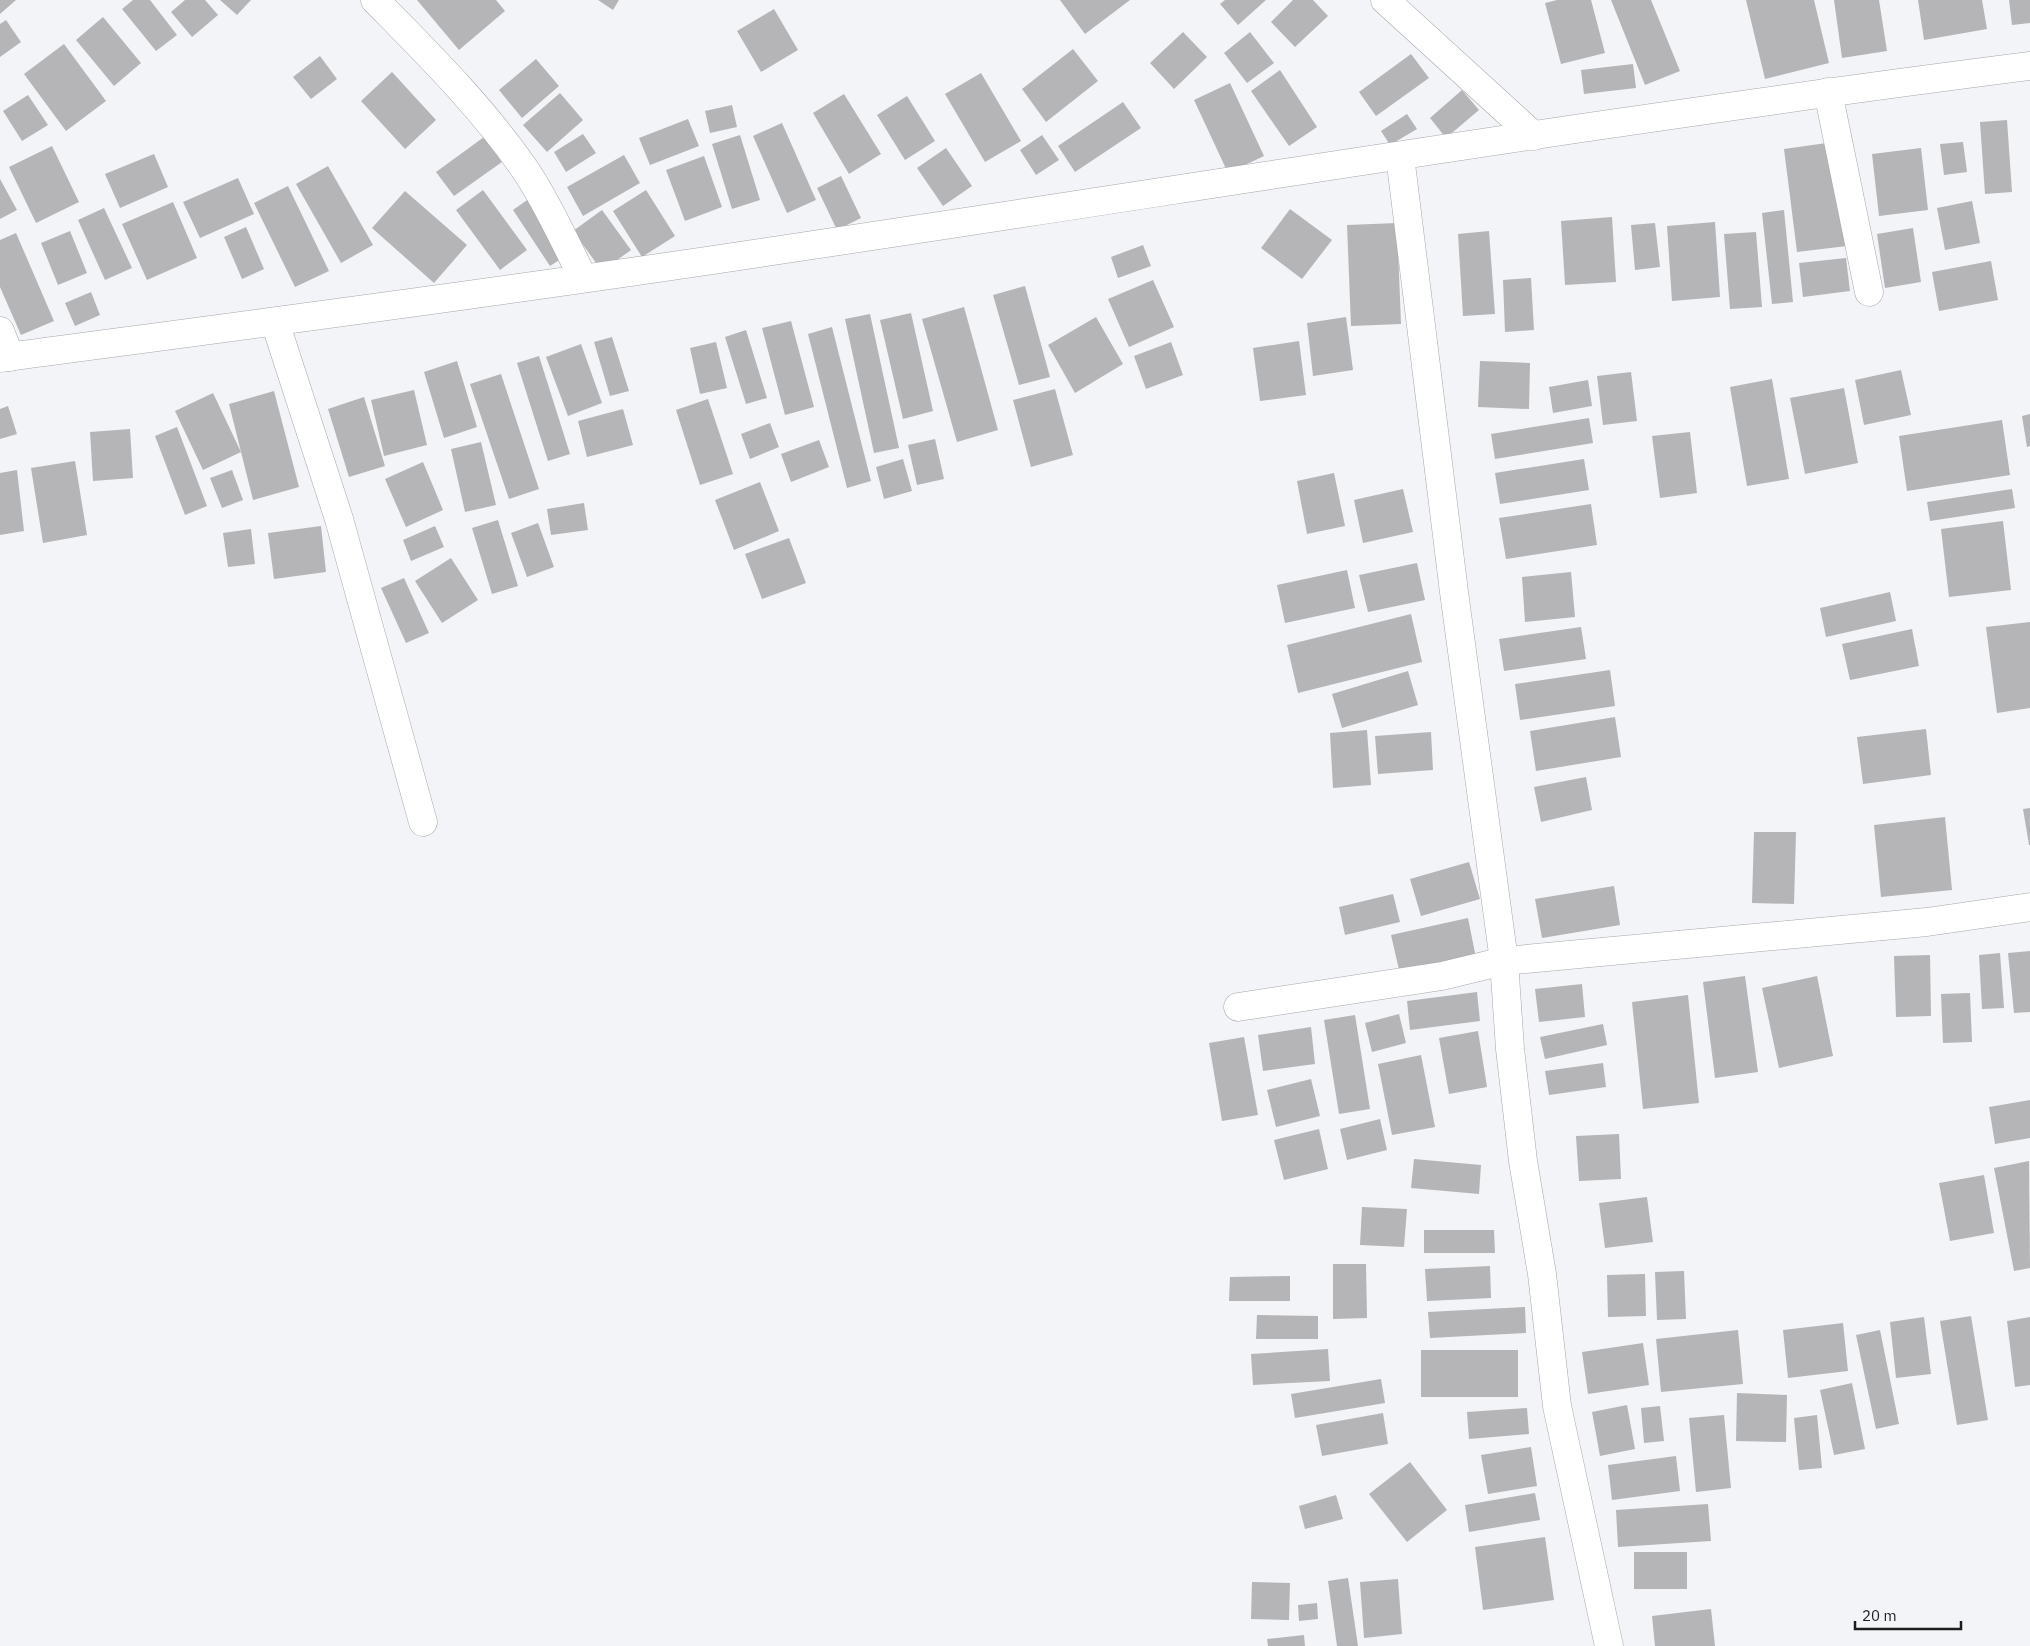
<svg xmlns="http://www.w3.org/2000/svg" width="2030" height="1646" viewBox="0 0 2030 1646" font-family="'IBM Plex Sans',sans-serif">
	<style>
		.building { fill: #b5b5b8 }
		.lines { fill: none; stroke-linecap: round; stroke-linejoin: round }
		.street-casing { stroke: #a6a7aa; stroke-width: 29 }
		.secondary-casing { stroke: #a6a7aa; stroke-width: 29 }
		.street { stroke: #fff; stroke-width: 28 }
		.secondary { stroke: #fff; stroke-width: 28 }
	</style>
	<rect width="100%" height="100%" fill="#f2f4f7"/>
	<!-- building -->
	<g class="building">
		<path d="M 0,0 L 16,0 L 0,14 Z"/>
		<path d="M 133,0 L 150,0 L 177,35 L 156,51 L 122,9 Z"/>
		<path d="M 185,0 L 205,0 L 218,15 L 192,37 L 171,12 Z"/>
		<path d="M 220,0 L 251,0 L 237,15 Z"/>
		<path d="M 417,0 L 496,0 L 505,11 L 459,50 Z"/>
		<path d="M 598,0 L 619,0 L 613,10 Z"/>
		<path d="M 1060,0 L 1130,0 L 1085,34 Z"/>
		<path d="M 1225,0 L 1266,0 L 1238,25 L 1220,4 Z"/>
		<path d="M 1293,0 L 1313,0 L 1328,16 L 1295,47 L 1271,22 Z"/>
		<path d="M 1557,0 L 1591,0 L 1605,53 L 1561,64 L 1545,3 Z"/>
		<path d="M 1611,0 L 1651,0 L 1680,71 L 1645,85 Z"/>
		<path d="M 1746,0 L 1814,0 L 1829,63 L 1765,79 Z"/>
		<path d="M 1834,0 L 1879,0 L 1887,51 L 1842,58 Z"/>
		<path d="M 1918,0 L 1982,0 L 1987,29 L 1924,40 Z"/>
		<path d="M 2009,0 L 2030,0 L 2030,23 L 2012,25 Z"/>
		<path d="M 774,9 L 798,50 L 761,72 L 737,31 Z"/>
		<path d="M 103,17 L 141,63 L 114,86 L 76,40 Z"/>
		<path d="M 6,20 L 21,42 L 0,57 L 0,24 Z"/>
		<path d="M 1183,32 L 1207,57 L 1174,89 L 1150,63 Z"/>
		<path d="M 1250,32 L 1274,63 L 1247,83 L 1224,53 Z"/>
		<path d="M 64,44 L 106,101 L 66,131 L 24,74 Z"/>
		<path d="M 1073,49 L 1098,81 L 1046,122 L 1022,89 Z"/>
		<path d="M 1411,54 L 1429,78 L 1376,116 L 1359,92 Z"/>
		<path d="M 320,56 L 337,79 L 311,99 L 293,77 Z"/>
		<path d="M 536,59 L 559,86 L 522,118 L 499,90 Z"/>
		<path d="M 1633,64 L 1636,88 L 1584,94 L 1581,70 Z"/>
		<path d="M 1280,70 L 1317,127 L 1289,146 L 1251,91 Z"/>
		<path d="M 392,72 L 436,120 L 405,149 L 361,101 Z"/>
		<path d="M 981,73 L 1021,141 L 985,162 L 945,94 Z"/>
		<path d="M 1230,83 L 1264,156 L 1228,173 L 1194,100 Z"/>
		<path d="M 1462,90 L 1479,110 L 1446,138 L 1430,118 Z"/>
		<path d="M 560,93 L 583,120 L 547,152 L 523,125 Z"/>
		<path d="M 844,94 L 881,154 L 849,174 L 813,113 Z"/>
		<path d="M 28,95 L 48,125 L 22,141 L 3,111 Z"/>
		<path d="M 907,96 L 935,141 L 905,160 L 877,115 Z"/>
		<path d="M 1123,102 L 1141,128 L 1075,172 L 1058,146 Z"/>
		<path d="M 732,105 L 737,127 L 710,133 L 705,111 Z"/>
		<path d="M 1407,114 L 1417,129 L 1390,145 L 1381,131 Z"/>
		<path d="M 688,119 L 699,146 L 650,165 L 639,138 Z"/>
		<path d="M 2007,120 L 2012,192 L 1985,194 L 1980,122 Z"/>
		<path d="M 782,123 L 816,200 L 787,213 L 753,136 Z"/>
		<path d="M 583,134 L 596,153 L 566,172 L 554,152 Z"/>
		<path d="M 740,135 L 760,200 L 732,209 L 712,144 Z"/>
		<path d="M 1042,135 L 1059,160 L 1036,175 L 1020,150 Z"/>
		<path d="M 484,137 L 502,162 L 454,196 L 436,172 Z"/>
		<path d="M 1834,142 L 1847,246 L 1797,252 L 1784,149 Z"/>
		<path d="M 1963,142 L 1967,172 L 1944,175 L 1940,144 Z"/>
		<path d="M 52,146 L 79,202 L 36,223 L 9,167 Z"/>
		<path d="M 946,148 L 972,186 L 943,206 L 917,168 Z"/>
		<path d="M 1921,148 L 1928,210 L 1879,216 L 1872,154 Z"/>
		<path d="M 154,154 L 168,187 L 120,208 L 105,174 Z"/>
		<path d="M 624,155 L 640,183 L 583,216 L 567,187 Z"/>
		<path d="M 704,156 L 722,207 L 685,221 L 666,170 Z"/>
		<path d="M 328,166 L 373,245 L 341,263 L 296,184 Z"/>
		<path d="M 841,176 L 861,218 L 837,230 L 817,188 Z"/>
		<path d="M 238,178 L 254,214 L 200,238 L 183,202 Z"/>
		<path d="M 0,179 L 17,210 L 0,219 Z"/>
		<path d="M 288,186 L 329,271 L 295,287 L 254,203 Z"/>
		<path d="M 483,190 L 527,250 L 500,270 L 456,210 Z"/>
		<path d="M 646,190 L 675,236 L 642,257 L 613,211 Z"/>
		<path d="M 405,191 L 467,245 L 434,283 L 372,228 Z"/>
		<path d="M 530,198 L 567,255 L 550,266 L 513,210 Z"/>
		<path d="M 1972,201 L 1980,243 L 1945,250 L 1937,208 Z"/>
		<path d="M 173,202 L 197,258 L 147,280 L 122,224 Z"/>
		<path d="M 104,208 L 132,268 L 105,280 L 78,220 Z"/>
		<path d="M 1290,209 L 1332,240 L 1302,279 L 1261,248 Z"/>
		<path d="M 602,210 L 631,250 L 602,271 L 573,231 Z"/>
		<path d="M 1784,210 L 1793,302 L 1772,304 L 1762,213 Z"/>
		<path d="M 1612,217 L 1616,282 L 1565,285 L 1561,221 Z"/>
		<path d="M 1715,222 L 1720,297 L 1672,301 L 1667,226 Z"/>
		<path d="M 1397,223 L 1401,324 L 1351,326 L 1347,225 Z"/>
		<path d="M 1655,223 L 1660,267 L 1635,270 L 1631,225 Z"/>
		<path d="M 246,227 L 264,269 L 242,279 L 224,237 Z"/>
		<path d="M 1913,228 L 1921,282 L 1885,288 L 1877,234 Z"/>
		<path d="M 70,231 L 87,273 L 58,285 L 41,243 Z"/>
		<path d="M 1489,231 L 1495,314 L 1463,316 L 1458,234 Z"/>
		<path d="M 1756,232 L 1762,307 L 1730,309 L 1724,234 Z"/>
		<path d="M 16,233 L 54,321 L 21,335 L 0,287 L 0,240 Z"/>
		<path d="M 1143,245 L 1151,266 L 1118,278 L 1111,257 Z"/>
		<path d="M 1846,258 L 1850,291 L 1803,297 L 1799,263 Z"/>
		<path d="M 1991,261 L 1998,300 L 1939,311 L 1932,272 Z"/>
		<path d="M 1531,278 L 1534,330 L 1505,332 L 1503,280 Z"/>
		<path d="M 1153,280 L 1174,327 L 1129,347 L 1108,299 Z"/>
		<path d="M 1025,286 L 1050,377 L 1019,385 L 993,295 Z"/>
		<path d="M 91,292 L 100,315 L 75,326 L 65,303 Z"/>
		<path d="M 964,307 L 998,430 L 957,442 L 922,319 Z"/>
		<path d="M 911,313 L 933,411 L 903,419 L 880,320 Z"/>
		<path d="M 870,314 L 899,448 L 874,453 L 845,319 Z"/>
		<path d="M 1096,317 L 1123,364 L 1075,393 L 1048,345 Z"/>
		<path d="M 1346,317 L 1353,370 L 1313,376 L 1307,323 Z"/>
		<path d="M 791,321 L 814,407 L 785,415 L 762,328 Z"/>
		<path d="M 832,327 L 871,481 L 847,488 L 808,334 Z"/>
		<path d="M 746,330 L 767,398 L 746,404 L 725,337 Z"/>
		<path d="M 612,337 L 629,391 L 610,396 L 594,342 Z"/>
		<path d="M 1299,341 L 1306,395 L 1260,401 L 1253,348 Z"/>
		<path d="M 716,342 L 727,388 L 700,394 L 690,348 Z"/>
		<path d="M 1171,342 L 1183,375 L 1146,389 L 1134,356 Z"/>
		<path d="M 581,344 L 602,403 L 568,416 L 546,357 Z"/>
		<path d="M 539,356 L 570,454 L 548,461 L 517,363 Z"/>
		<path d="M 457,361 L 477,427 L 444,438 L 424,372 Z"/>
		<path d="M 1480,361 L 1530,363 L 1529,409 L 1478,407 Z"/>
		<path d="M 1901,370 L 1911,415 L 1864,425 L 1855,380 Z"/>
		<path d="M 1631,372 L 1637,421 L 1603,425 L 1597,376 Z"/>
		<path d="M 501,374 L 539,489 L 509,499 L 470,384 Z"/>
		<path d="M 1772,379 L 1789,479 L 1747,486 L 1730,387 Z"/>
		<path d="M 1588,380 L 1592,406 L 1553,413 L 1549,387 Z"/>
		<path d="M 1844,388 L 1858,463 L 1805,474 L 1790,398 Z"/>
		<path d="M 1055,389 L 1073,455 L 1031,467 L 1013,400 Z"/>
		<path d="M 414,390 L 427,445 L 384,456 L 371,400 Z"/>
		<path d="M 274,391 L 299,487 L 253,500 L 229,404 Z"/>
		<path d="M 213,393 L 241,452 L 203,470 L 175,411 Z"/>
		<path d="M 364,397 L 385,466 L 349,477 L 328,409 Z"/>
		<path d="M 708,399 L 733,474 L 700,485 L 676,410 Z"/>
		<path d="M 8,406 L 17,434 L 0,439 L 0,409 Z"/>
		<path d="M 623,409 L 633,445 L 587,457 L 578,421 Z"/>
		<path d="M 2030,414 L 2030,446 L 2027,447 L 2022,416 Z"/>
		<path d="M 1589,418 L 1593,443 L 1495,459 L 1491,434 Z"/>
		<path d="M 2002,420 L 2010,475 L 1907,491 L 1899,436 Z"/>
		<path d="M 770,423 L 779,447 L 750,459 L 741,434 Z"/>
		<path d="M 177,427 L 207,506 L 185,515 L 155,436 Z"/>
		<path d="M 130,429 L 133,478 L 93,481 L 90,432 Z"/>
		<path d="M 1690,432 L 1697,493 L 1660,498 L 1652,436 Z"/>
		<path d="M 935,439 L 944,479 L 917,485 L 908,445 Z"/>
		<path d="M 819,440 L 829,467 L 791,482 L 781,454 Z"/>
		<path d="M 481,442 L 496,505 L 465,512 L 451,449 Z"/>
		<path d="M 903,459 L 912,491 L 884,499 L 876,467 Z"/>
		<path d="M 1584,459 L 1589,490 L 1500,504 L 1495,473 Z"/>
		<path d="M 75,461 L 87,535 L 43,543 L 31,468 Z"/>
		<path d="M 423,462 L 443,510 L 406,527 L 385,479 Z"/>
		<path d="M 17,470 L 24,531 L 0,535 L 0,473 Z"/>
		<path d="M 232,470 L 243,500 L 222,508 L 210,478 Z"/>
		<path d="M 1334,473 L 1345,526 L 1307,534 L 1297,481 Z"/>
		<path d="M 760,482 L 779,531 L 734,550 L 715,500 Z"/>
		<path d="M 1403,489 L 1413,532 L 1363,543 L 1354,500 Z"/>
		<path d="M 2012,489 L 2015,508 L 1930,521 L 1927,502 Z"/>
		<path d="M 584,503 L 588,530 L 551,535 L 547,509 Z"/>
		<path d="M 1591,504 L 1597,545 L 1506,559 L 1499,518 Z"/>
		<path d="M 498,520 L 518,586 L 492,594 L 472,528 Z"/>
		<path d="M 2003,521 L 2011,590 L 1949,597 L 1941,529 Z"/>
		<path d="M 538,523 L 554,567 L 527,577 L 511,533 Z"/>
		<path d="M 321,526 L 326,572 L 274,579 L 268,533 Z"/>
		<path d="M 435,526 L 444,547 L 411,561 L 403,540 Z"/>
		<path d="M 251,529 L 255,564 L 228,567 L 223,533 Z"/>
		<path d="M 789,538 L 806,583 L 762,599 L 745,554 Z"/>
		<path d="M 451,558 L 478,600 L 442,623 L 415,581 Z"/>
		<path d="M 1417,563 L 1425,600 L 1368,612 L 1359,575 Z"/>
		<path d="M 1347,570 L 1355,608 L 1285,623 L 1277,585 Z"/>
		<path d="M 1571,572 L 1575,617 L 1525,622 L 1522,577 Z"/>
		<path d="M 404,578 L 429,633 L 406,643 L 381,588 Z"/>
		<path d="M 1890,592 L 1896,621 L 1826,637 L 1820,608 Z"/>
		<path d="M 1411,614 L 1422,662 L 1298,693 L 1287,645 Z"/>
		<path d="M 2030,622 L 2030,708 L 1997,713 L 1986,627 Z"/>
		<path d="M 1581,627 L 1586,659 L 1504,671 L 1499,639 Z"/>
		<path d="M 1912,629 L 1919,666 L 1850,680 L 1842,644 Z"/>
		<path d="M 1610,670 L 1615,706 L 1520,720 L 1515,684 Z"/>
		<path d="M 1408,671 L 1418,705 L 1342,728 L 1332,694 Z"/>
		<path d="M 1615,717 L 1621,757 L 1536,771 L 1530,731 Z"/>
		<path d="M 1926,729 L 1931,775 L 1863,784 L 1857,737 Z"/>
		<path d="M 1367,730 L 1371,785 L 1333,788 L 1330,733 Z"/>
		<path d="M 1431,732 L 1433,770 L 1378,774 L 1375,736 Z"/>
		<path d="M 1586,777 L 1592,810 L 1541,822 L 1534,787 Z"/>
		<path d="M 2030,808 L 2030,845 L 2029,845 L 2023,809 Z"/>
		<path d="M 1945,817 L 1952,890 L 1881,897 L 1874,825 Z"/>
		<path d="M 1754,832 L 1796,832 L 1794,904 L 1752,903 Z"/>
		<path d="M 1469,862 L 1480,899 L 1421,916 L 1410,879 Z"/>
		<path d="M 1614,886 L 1620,925 L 1542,938 L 1535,899 Z"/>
		<path d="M 1393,894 L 1400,922 L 1345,935 L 1339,907 Z"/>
		<path d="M 1468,918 L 1476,958 L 1400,974 L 1391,935 Z"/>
		<path d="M 2030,951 L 2030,1012 L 2014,1013 L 2008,953 Z"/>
		<path d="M 2000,953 L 2004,1008 L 1982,1009 L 1979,955 Z"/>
		<path d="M 1930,955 L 1931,1016 L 1896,1017 L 1894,956 Z"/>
		<path d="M 1745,976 L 1758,1072 L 1715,1078 L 1703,982 Z"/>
		<path d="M 1817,976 L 1833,1056 L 1779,1068 L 1762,988 Z"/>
		<path d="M 1582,984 L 1585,1017 L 1539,1022 L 1535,989 Z"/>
		<path d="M 1477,992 L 1480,1021 L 1410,1030 L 1407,1001 Z"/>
		<path d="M 1970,993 L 1972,1042 L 1943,1043 L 1941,994 Z"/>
		<path d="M 1688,995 L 1699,1103 L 1643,1109 L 1632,1002 Z"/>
		<path d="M 1399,1014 L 1406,1043 L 1372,1052 L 1365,1023 Z"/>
		<path d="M 1355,1015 L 1370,1109 L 1339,1114 L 1324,1020 Z"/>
		<path d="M 1603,1024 L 1607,1045 L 1545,1059 L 1540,1037 Z"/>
		<path d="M 1311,1027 L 1315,1064 L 1263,1071 L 1258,1035 Z"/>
		<path d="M 1478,1031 L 1487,1087 L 1449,1094 L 1439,1038 Z"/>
		<path d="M 1244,1037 L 1258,1115 L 1222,1121 L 1209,1043 Z"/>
		<path d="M 1421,1055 L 1435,1127 L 1392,1135 L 1378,1064 Z"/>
		<path d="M 1603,1063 L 1606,1087 L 1549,1095 L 1545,1071 Z"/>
		<path d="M 1311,1079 L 1320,1116 L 1276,1127 L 1267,1090 Z"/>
		<path d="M 2030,1100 L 2030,1138 L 1995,1144 L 1989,1107 Z"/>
		<path d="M 1380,1119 L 1387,1150 L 1347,1160 L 1340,1129 Z"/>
		<path d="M 1319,1129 L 1328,1169 L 1284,1180 L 1274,1140 Z"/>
		<path d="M 1619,1134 L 1621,1179 L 1579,1181 L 1576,1136 Z"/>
		<path d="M 1414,1159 L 1481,1165 L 1479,1194 L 1411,1188 Z"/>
		<path d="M 2029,1161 L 2030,1268 L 2014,1271 L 1994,1168 Z"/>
		<path d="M 1984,1175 L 1994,1233 L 1950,1241 L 1939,1183 Z"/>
		<path d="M 1647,1197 L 1653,1242 L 1605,1248 L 1599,1203 Z"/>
		<path d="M 1362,1207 L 1407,1209 L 1404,1247 L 1360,1245 Z"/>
		<path d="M 1424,1230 L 1494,1230 L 1495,1253 L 1424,1253 Z"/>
		<path d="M 1333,1264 L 1366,1264 L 1367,1318 L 1333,1319 Z"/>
		<path d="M 1490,1266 L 1491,1298 L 1427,1301 L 1425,1269 Z"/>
		<path d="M 1684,1271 L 1686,1319 L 1657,1320 L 1655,1272 Z"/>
		<path d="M 1645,1274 L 1646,1316 L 1608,1317 L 1607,1275 Z"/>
		<path d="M 1290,1276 L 1290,1301 L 1229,1301 L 1230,1277 Z"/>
		<path d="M 1525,1307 L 1526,1333 L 1430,1338 L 1428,1312 Z"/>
		<path d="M 1257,1315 L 1318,1316 L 1318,1339 L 1256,1339 Z"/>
		<path d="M 1971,1316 L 1988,1420 L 1957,1425 L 1940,1321 Z"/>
		<path d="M 1924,1317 L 1931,1374 L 1896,1378 L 1890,1322 Z"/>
		<path d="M 2030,1317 L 2030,1385 L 2015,1387 L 2007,1321 Z"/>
		<path d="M 1843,1323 L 1848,1371 L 1788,1378 L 1783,1330 Z"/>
		<path d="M 1738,1330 L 1743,1384 L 1661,1392 L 1656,1339 Z"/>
		<path d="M 1880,1330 L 1899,1424 L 1876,1429 L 1856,1335 Z"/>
		<path d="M 1643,1343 L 1649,1385 L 1588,1394 L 1582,1352 Z"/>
		<path d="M 1328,1349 L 1330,1381 L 1253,1385 L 1251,1354 Z"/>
		<rect x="1421" y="1350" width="97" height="47"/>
		<path d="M 1381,1379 L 1385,1403 L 1295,1418 L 1291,1394 Z"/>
		<path d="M 1852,1383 L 1865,1449 L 1834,1455 L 1820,1390 Z"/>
		<path d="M 1737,1393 L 1787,1395 L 1786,1442 L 1736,1441 Z"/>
		<path d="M 1627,1405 L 1635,1449 L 1600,1456 L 1592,1412 Z"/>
		<path d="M 1660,1406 L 1664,1441 L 1644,1443 L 1641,1408 Z"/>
		<path d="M 1527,1408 L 1529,1434 L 1469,1439 L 1467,1412 Z"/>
		<path d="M 1383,1413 L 1388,1444 L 1322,1456 L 1316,1425 Z"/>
		<path d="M 1724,1415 L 1731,1488 L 1696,1492 L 1689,1418 Z"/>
		<path d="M 1817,1415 L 1822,1468 L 1799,1470 L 1794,1418 Z"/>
		<path d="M 1531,1447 L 1537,1486 L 1488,1494 L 1481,1455 Z"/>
		<path d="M 1676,1456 L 1680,1491 L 1612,1500 L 1608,1465 Z"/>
		<path d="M 1410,1462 L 1447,1510 L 1407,1542 L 1369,1494 Z"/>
		<path d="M 1535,1493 L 1540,1520 L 1469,1532 L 1465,1505 Z"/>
		<path d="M 1336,1495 L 1343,1519 L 1305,1529 L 1299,1506 Z"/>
		<path d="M 1708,1504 L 1711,1541 L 1618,1547 L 1616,1510 Z"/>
		<path d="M 1545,1537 L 1554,1600 L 1483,1610 L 1475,1547 Z"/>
		<rect x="1634" y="1552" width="53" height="37"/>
		<path d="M 1348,1578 L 1358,1646 L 1337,1646 L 1328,1581 Z"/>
		<path d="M 1398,1579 L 1402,1634 L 1364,1638 L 1360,1582 Z"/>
		<path d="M 1252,1582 L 1290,1583 L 1289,1620 L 1251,1619 Z"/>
		<path d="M 1317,1603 L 1318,1619 L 1299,1621 L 1298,1605 Z"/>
		<path d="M 1711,1609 L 1715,1646 L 1655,1646 L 1652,1616 Z"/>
		<path d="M 1304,1635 L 1305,1646 L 1268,1646 L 1267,1639 Z"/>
	</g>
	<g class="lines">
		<defs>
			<g id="street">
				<path d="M 375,0 C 428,54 483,108 526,171 C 547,202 566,244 583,278"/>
				<path d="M 1385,0 L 1534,136"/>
				<path d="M 1828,92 L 1869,292"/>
				<path d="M 1400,156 L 1454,592 L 1504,961 L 1510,1049 L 1523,1161 L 1542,1274 L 1557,1406 L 1609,1646"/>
				<path d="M 275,322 L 339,519 L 423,822"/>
				<path d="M 0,331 L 10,357"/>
				<path d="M 1238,1007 L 1442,976 L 1504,961 L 1927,922 L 2030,907"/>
			</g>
			<path id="secondary" d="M 0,358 C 269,322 538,287 806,246 C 1214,185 1621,118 2030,66"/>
		</defs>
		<!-- street casing -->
		<use href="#street" class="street-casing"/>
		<!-- secondary casing -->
		<use href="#secondary" class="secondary-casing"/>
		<!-- street -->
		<use href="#street" class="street"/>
		<!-- secondary -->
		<use href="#secondary" class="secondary"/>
	</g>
	<!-- scale -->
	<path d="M1855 1621v8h106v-8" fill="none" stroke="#1d1d1e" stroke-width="2.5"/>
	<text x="1862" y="1621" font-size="15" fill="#1d1d1e" stroke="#f2f4f7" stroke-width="4" paint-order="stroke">20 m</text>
</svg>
